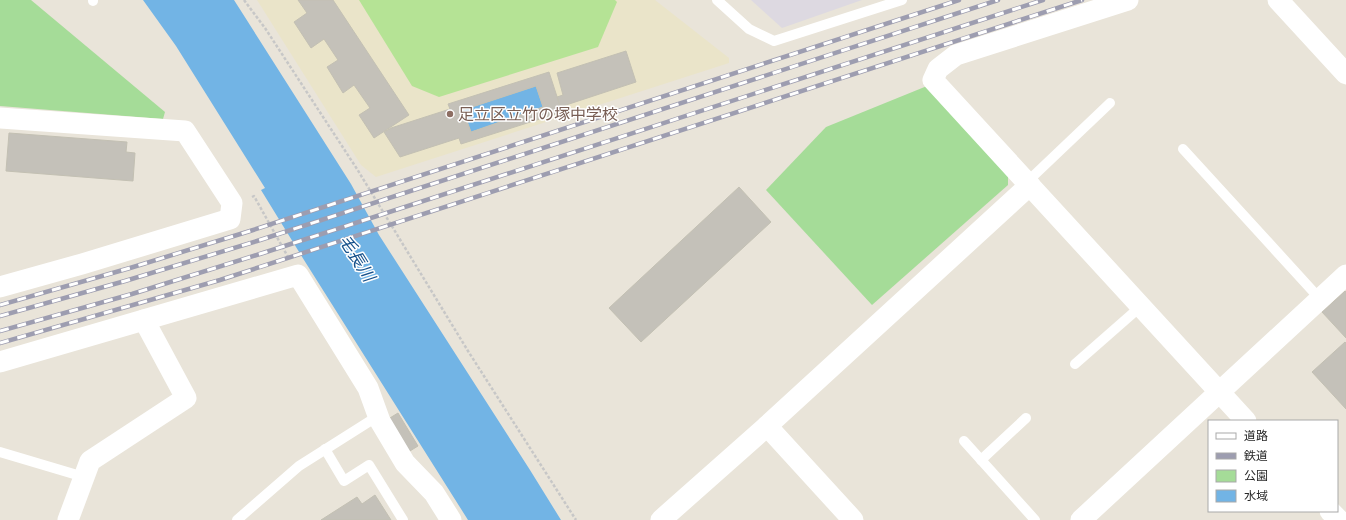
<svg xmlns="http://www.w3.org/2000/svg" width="1346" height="520" viewBox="0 0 1346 520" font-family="Jost,'Noto Sans JP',sans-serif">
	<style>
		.industrial { fill: #ddd9e1 }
		.education { fill: #eae4c9 }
		.green { fill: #a5dc98 }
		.pitch { fill: #b5e395 }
		.water { fill: #72b4e5 }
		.building { fill: #c4c1b9; stroke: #c3c0b3; fill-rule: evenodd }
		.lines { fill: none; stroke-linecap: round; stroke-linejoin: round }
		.path { stroke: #c7c7c7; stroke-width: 2.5; stroke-dasharray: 3 2; stroke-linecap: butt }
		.service { stroke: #fff; stroke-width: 10 }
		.minor { stroke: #fff; stroke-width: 21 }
		.rail-casing { stroke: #9d9db0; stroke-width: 4.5 }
		.rail { stroke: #fff; stroke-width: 3; stroke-dasharray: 9; stroke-linecap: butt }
		.education-dot { fill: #8d6e63; stroke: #fff; stroke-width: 1.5 }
		.labels { text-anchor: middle; stroke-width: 3; stroke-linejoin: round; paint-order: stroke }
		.education-label { font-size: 16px; fill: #785e54; stroke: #fff; text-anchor: start }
		.water-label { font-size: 17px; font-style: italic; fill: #16518b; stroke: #fff }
	</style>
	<rect width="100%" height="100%" fill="#e9e4d9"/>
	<!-- industrial -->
	<path class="industrial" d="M 751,0 L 862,0 L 782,28 Z"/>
	<!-- education -->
	<path class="education" d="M 257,0 L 655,0 L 729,58 L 729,63 L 376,177 L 361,165 Z"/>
	<!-- green -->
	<g class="green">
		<path d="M 0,0 L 31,0 L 165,112 L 163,119 L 0,106 Z"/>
		<path d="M 927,86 L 1008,172 L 1008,185 L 872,305 L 766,190 L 826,127 Z"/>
	</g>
	<!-- pitch -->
	<path class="pitch" d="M 359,0 L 615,0 L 617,2 L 598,47 L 439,97 L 412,86 Z"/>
	<!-- water -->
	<g class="water">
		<path d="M 143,0 L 234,0 L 351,184 L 379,235 L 530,470 L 561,520 L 468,520 L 304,260 L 261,190 L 265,188 L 176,46 Z"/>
		<path d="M 536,86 L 543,107 L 471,132 L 463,110 Z"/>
	</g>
	<!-- building -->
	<g class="building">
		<path d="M 298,0 L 333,0 L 409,115 L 374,138 L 359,115 L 370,108 L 354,85 L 343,93 L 327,67 L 338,60 L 324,39 L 311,48 L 294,22 L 307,13 Z"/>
		<path d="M 626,51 L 636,82 L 560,107 L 557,97 L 563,95 L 557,73 Z"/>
		<path d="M 549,72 L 562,112 L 461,144 L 459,138 L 400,157 L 384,132 L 391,128 L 450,109 L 448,104 ZM 536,86 L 543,107 L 471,132 L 463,110 Z"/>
		<path d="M 9,133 L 127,142 L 126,152 L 135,153 L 133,181 L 6,171 Z"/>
		<path d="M 739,187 L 771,222 L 641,342 L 609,308 Z"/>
		<path d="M 1345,291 L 1346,292 L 1346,338 L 1322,312 Z"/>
		<path d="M 1345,342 L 1346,343 L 1346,409 L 1312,372 Z"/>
		<path d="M 398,413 L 418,446 L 405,454 L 385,421 Z"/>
		<path d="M 375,495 L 391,520 L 321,520 L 357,497 L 362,504 Z"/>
	</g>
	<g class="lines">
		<!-- path -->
		<g class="path">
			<path d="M 244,0 L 265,28 L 357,169 L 468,351 L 576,520"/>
			<path d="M 252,197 L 254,196 L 288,257"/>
		</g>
		<!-- service -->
		<g class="service">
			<path d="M 93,0 L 93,1"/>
			<path d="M 717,0 L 749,29 L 774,41 L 902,0"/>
			<path d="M 1183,149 L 1320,299"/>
			<path d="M 1027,182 L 1110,103"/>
			<path d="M 1075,364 L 1140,307"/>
			<path d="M 964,441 L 1035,520"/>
			<path d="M 325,449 L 344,481 L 369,465 L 403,520"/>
			<path d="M 0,452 L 84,477"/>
			<path d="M 981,460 L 1026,418"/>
			<path d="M 237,520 L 299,466 L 378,416"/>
		</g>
		<!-- minor -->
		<g class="minor">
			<path d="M 1128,0 L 956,55 L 938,69 L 933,80 L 1246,421"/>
			<path d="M 1278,0 L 1346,74"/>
			<path d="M 0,118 L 185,131 L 232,203 L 230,219 L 82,264 L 0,287"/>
			<path d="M 0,362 L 298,275 L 368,388 L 380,421 L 405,463 L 434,493 L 451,520"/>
			<path d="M 767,426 L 853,520"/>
			<path d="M 1330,511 L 1339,520"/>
			<path d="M 68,520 L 90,461 L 186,398 L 144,320"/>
			<path d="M 661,520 L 767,426 L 1030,185"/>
			<path d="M 1081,520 L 1346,275"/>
		</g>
		<defs>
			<g id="rail">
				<path d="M 0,305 L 130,268 L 250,231 L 959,0"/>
				<path d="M 0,316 L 125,281 L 257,241 L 998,0"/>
				<path d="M 0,331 L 132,294 L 263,253 L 1043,0"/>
				<path d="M 0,343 L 220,280 L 1082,0"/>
			</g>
		</defs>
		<!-- rail casing -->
		<use href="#rail" class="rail-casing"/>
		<!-- rail -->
		<use href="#rail" class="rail"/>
	</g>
	<!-- markers -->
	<circle class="education-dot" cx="450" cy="114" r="4"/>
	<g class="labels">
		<!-- education labels -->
		<g class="education-label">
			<text x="458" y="120">足立区立竹の塚中学校</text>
		</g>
		<!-- water labels -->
		<g class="water-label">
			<text transform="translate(357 258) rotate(58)" y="6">毛長川</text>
		</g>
	</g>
	<!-- legend -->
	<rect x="1208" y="420" width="130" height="92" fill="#ffffff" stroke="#a9a9a9"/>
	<rect x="1216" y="433" width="20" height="6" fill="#ffffff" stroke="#a9a9a9"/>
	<text x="1244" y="440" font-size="12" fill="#272727">道路</text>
	<rect x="1216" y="453" width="20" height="6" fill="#9d9db0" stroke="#a9a9a9"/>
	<text x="1244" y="460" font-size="12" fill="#272727">鉄道</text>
	<rect x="1216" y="470" width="20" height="12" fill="#a5dc98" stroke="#a9a9a9"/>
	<text x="1244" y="480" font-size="12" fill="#272727">公園</text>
	<rect x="1216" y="490" width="20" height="12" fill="#72b4e5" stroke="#a9a9a9"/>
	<text x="1244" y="500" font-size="12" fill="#272727">水域</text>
</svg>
